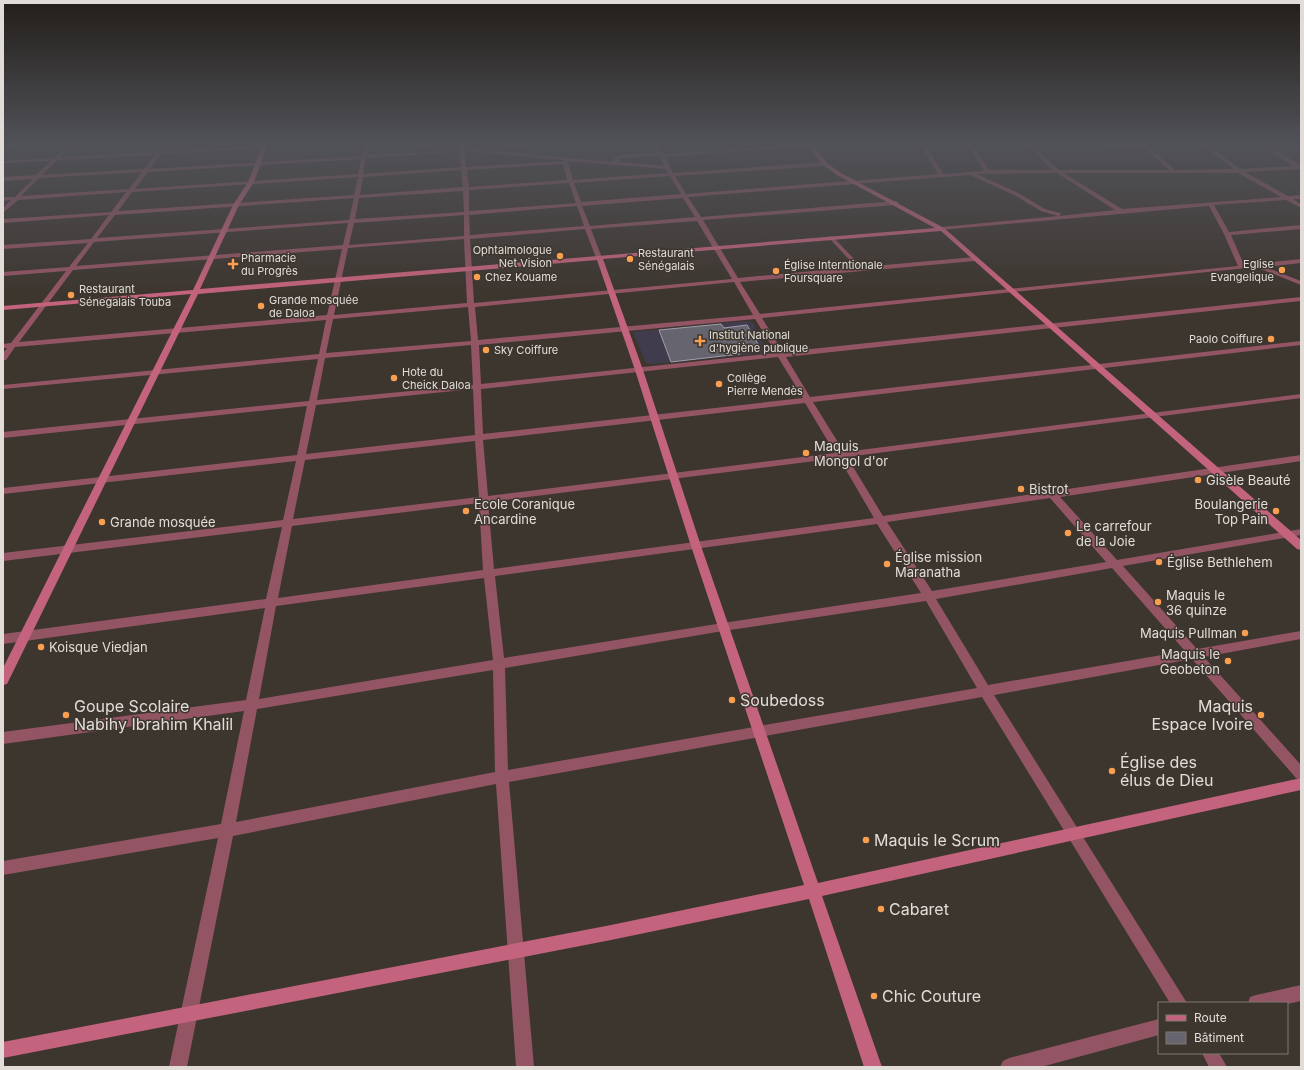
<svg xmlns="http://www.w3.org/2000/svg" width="1304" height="1070" viewBox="0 0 1304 1070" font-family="Inter,sans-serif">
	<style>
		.medical { fill: #413c4d }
		.building { fill: #66646e; stroke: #a09ea9 }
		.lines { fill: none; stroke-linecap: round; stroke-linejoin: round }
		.street { fill: #935564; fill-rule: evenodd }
		.secondary { fill: #c4637d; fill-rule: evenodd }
		.poi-dot { fill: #fa9f4f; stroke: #3d362f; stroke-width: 1.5 }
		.labels { text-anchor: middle; stroke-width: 3; stroke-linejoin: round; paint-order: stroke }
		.far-poi-label { font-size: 11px; fill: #e1dcd8; stroke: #3d362f; text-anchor: start }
		.poi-label { font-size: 13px; fill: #e1dcd8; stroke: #3d362f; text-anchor: start }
		.near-poi-label { font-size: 16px; fill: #e1dcd8; stroke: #3d362f; text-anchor: start }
	</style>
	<rect width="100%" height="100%" fill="#3d362f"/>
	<!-- medical -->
	<path class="medical" d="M 745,321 L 753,323 L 767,350 L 764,353 L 653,364 L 646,363 L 633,332 Z"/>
	<!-- building -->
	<path class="building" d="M 721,324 L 724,328 L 747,325 L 758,344 L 735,347 L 740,354 L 671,362 L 659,330 Z"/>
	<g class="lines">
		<!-- street -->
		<g class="street">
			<path d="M 28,144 L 26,145 L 3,147 L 3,145 Z"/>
			<path d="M 68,144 L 73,144 L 60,157 L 158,152 L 163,144 L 168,144 L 163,151 L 264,146 L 266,147 L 264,148 L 161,154 L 150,169 L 362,156 L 365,144 L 370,144 L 367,155 L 446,151 L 459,148 L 459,144 L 463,144 L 464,148 L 614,162 L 613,158 L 618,155 L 657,153 L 653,144 L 658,144 L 663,154 L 811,144 L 809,146 L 665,157 L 673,173 L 825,162 L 828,164 L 825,166 L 675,176 L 686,194 L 938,174 L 920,144 L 925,144 L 943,174 L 984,171 L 967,144 L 972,144 L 989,170 L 1052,170 L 1026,144 L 1031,144 L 1059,170 L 1169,170 L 1144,147 L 1053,144 L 1146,144 L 1175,170 L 1234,169 L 1201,144 L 1207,144 L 1240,169 L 1293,166 L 1259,144 L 1265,144 L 1301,165 L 1301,169 L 1245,172 L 1288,196 L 1301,195 L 1301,199 L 1293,199 L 1301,204 L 1301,208 L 1286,200 L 1214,205 L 1229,232 L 1301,225 L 1301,229 L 1231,235 L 1244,265 L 1301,259 L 1301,263 L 1265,267 L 1301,281 L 1301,285 L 1256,267 L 762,318 L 783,352 L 1301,297 L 1301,301 L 786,357 L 810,397 L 1301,341 L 1301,345 L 813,402 L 844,452 L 1301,394 L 1301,398 L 847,457 L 883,516 L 1301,455 L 1301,461 L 1060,497 L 1117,560 L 1301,529 L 1301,535 L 1123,566 L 1197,649 L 1301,631 L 1301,639 L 1204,657 L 1301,765 L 1301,780 L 1296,778 L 1192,659 L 994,695 L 1187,1003 L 1170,1003 L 982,697 L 509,782 L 534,1067 L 516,1067 L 496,784 L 233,836 L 187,1067 L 169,1067 L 218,838 L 3,875 L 3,861 L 221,824 L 244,711 L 3,744 L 3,732 L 246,700 L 265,608 L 3,644 L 3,634 L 266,599 L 282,527 L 3,561 L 3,553 L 283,520 L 296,461 L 3,494 L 3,488 L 297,455 L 307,406 L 3,438 L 3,432 L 309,401 L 318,359 L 3,389 L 3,385 L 319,354 L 326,320 L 15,347 L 6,360 L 3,360 L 3,353 L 7,348 L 3,348 L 3,344 L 11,343 L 66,271 L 3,276 L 3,272 L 69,267 L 88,243 L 3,249 L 3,245 L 91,239 L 109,215 L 3,223 L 3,219 L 111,212 L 126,192 L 18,200 L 3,213 L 3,208 L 11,200 L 3,201 L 3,197 L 15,197 L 33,179 L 3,181 L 3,177 L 36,175 L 51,161 L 3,163 L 3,161 L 54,158 ZM 457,151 L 459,151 L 461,167 L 363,174 L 366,158 L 446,153 ZM 464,151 L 563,160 L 563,161 L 466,167 ZM 155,155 L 144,169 L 42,175 L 57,160 ZM 659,156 L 664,166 L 619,162 L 618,158 ZM 361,159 L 358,174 L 135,189 L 148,172 ZM 568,161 L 666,169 L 668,173 L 573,180 ZM 563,164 L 567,180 L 469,187 L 467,170 ZM 461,170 L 463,187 L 360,195 L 363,177 ZM 142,172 L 129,189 L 21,196 L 39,178 ZM 1057,173 L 1115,210 L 1059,216 L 1061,214 L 1060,213 L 1045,209 L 1018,193 L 977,174 ZM 1064,173 L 1238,173 L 1281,197 L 1122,209 ZM 970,175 L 1014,195 L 1041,211 L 1058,216 L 942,227 L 940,228 L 940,230 L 1209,206 L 1224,234 L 1238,266 L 760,314 L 740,282 L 975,261 L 978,259 L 975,257 L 862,267 L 832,236 L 830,237 L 830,239 L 856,267 L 738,278 L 703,220 L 896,205 L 899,203 L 896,201 L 701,217 L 688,197 ZM 670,176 L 681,194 L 581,202 L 574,183 ZM 358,177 L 354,195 L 118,211 L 132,192 ZM 569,183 L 576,203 L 469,211 L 469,190 ZM 463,191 L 464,212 L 355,219 L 359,198 ZM 354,198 L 349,220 L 97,238 L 115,215 ZM 683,198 L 695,217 L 590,226 L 582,206 ZM 577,206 L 584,226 L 470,235 L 469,215 ZM 464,215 L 464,236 L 349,245 L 354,223 ZM 697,221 L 732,279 L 474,303 L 470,239 L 585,229 L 596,258 L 599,260 L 602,258 L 591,229 ZM 348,223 L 343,245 L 76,266 L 94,242 ZM 464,239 L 467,303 L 334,315 L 348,248 ZM 342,249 L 327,315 L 19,342 L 73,270 ZM 734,282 L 753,315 L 478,340 L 475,307 ZM 468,307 L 471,341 L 326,353 L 333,319 ZM 755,319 L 776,353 L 481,384 L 479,345 ZM 471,345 L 473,385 L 317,400 L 325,358 ZM 778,357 L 803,398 L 483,434 L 481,389 ZM 473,389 L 475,435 L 306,454 L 316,405 ZM 805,403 L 835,453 L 488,496 L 483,440 ZM 475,441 L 479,497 L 293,519 L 305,460 ZM 839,458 L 874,518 L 494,569 L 488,502 ZM 1050,498 L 1106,562 L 932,591 L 887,522 ZM 479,503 L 483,570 L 278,598 L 292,526 ZM 877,524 L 921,593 L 723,623 L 504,658 L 495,576 ZM 1112,568 L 1185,651 L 988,685 L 936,599 ZM 484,578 L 493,660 L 259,699 L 276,606 ZM 926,601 L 977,688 L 508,770 L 505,668 L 723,631 ZM 493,670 L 495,772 L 236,822 L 257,709 Z"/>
			<path d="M 402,144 L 423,144 L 436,147 L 434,148 Z"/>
			<path d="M 519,144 L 545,144 L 491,149 L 489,148 Z"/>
			<path d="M 1301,985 L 1301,1001 L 1287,1004 L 1287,1003 L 1248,1003 L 1250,997 L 1256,995 Z"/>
			<path d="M 1159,1019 L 1159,1035 L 1041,1067 L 1000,1067 L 1003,1061 L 1009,1058 Z"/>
			<path d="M 1202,1053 L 1219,1053 L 1227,1067 L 1209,1067 Z"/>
		</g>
		<!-- secondary -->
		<path class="secondary" d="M 263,144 L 268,144 L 254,182 L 239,205 L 200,289 L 935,228 L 837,175 L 823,165 L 807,144 L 812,144 L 827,163 L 841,173 L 944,228 L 1301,540 L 1301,550 L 1297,549 L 941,231 L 603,259 L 643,370 L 701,546 L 818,883 L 1301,778 L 1301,790 L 822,896 L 882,1067 L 864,1067 L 809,899 L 611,940 L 3,1058 L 3,1042 L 611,925 L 804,885 L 691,546 L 635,370 L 597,260 L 198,294 L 9,680 L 7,684 L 3,685 L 3,668 L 191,294 L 3,310 L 3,306 L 193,290 L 233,205 L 248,182 Z"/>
	</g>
	<!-- sky -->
	<linearGradient id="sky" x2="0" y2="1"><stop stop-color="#221e1a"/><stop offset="0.49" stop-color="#515258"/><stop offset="1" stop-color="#515258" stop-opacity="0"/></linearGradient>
	<rect width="1304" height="294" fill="url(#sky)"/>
	<!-- markers -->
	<g class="poi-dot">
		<circle cx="560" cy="256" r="4"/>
		<circle cx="630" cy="259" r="4"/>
		<path d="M231 258h4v4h4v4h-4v4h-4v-4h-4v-4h4z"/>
		<circle cx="1282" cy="270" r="4"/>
		<circle cx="776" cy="271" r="4"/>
		<circle cx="477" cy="277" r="4"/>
		<circle cx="71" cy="295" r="4"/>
		<circle cx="261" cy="306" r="4"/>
		<circle cx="1271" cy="339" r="4"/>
		<path d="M698 335h4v4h4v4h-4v4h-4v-4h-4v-4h4z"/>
		<circle cx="486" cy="350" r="4"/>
		<circle cx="394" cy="378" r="4"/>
		<circle cx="719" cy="384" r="4"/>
		<circle cx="806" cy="453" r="4"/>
		<circle cx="1198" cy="480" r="4"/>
		<circle cx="1021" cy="489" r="4"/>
		<circle cx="466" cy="511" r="4"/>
		<circle cx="1276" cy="511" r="4"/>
		<circle cx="102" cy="522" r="4"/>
		<circle cx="1068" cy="533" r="4"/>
		<circle cx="1159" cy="562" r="4"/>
		<circle cx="887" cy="564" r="4"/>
		<circle cx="1158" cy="602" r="4"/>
		<circle cx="1245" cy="633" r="4"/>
		<circle cx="41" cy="647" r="4"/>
		<circle cx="1228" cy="661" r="4"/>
		<circle cx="732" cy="700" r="4"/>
		<circle cx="66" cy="715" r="4"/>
		<circle cx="1261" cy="715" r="4"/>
		<circle cx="1112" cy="771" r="4"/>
		<circle cx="866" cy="840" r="4"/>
		<circle cx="881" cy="909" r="4"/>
		<circle cx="874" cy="996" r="4"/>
	</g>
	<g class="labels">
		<!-- far-poi labels -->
		<g class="far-poi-label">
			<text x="552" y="254" text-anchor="end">Ophtalmologue<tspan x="552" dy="13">Net Vision</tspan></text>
			<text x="638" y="257">Restaurant<tspan x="638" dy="13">Sénégalais</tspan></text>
			<text x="241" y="262">Pharmacie<tspan x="241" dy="13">du Progrès</tspan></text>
			<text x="1274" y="268" text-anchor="end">Eglise<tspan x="1274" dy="13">Evangelique</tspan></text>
			<text x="784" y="269">Église Interntionale<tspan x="784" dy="13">Foursquare</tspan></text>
			<text x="485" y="281">Chez Kouame</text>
			<text x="79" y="293">Restaurant<tspan x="79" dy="13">Sénegalais Touba</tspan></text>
			<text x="269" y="304">Grande mosquée<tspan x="269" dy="13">de Daloa</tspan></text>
			<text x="709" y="339">Institut National<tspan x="709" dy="13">d'hygiène publique</tspan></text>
			<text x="1263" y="343" text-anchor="end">Paolo Coiffure</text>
			<text x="494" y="354">Sky Coiffure</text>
			<text x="402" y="376">Hote du<tspan x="402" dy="13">Cheick Daloa</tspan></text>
			<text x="727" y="382">Collège<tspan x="727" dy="13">Pierre Mendès</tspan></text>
		</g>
		<!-- poi labels -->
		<g class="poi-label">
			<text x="814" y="451">Maquis<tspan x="814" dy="15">Mongol d'or</tspan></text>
			<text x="1206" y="485">Gisèle Beauté</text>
			<text x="1029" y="494">Bistrot</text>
			<text x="474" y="509">Ecole Coranique<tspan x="474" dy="15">Ancardine</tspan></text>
			<text x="1268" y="509" text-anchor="end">Boulangerie<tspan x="1268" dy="15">Top Pain</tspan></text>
			<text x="110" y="527">Grande mosquée</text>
			<text x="1076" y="531">Le carrefour<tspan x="1076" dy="15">de la Joie</tspan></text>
			<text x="895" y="562">Église mission<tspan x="895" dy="15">Maranatha</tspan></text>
			<text x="1167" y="567">Église Bethlehem</text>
			<text x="1166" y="600">Maquis le<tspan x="1166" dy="15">36 quinze</tspan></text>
			<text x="1237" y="638" text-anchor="end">Maquis Pullman</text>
			<text x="49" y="652">Koisque Viedjan</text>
			<text x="1220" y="659" text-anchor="end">Maquis le<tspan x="1220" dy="15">Geobeton</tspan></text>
		</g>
		<!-- near-poi labels -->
		<g class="near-poi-label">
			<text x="740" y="706">Soubedoss</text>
			<text x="74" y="712">Goupe Scolaire<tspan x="74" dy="18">Nabihy Ibrahim Khalil</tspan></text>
			<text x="1253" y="712" text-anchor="end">Maquis<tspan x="1253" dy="18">Espace Ivoire</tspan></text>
			<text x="1120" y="768">Église des<tspan x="1120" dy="18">élus de Dieu</tspan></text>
			<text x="874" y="846">Maquis le Scrum</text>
			<text x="889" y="915">Cabaret</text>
			<text x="882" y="1002">Chic Couture</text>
		</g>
	</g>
	<!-- border -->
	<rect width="1304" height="1070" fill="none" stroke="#e1dcd8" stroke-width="8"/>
	<!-- legend -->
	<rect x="1158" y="1002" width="130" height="52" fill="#3d362f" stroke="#7f7873"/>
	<rect x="1166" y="1015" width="20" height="6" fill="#c4637d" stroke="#7f7873"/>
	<text x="1194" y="1022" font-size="12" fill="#e1dcd8">Route</text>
	<rect x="1166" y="1032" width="20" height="12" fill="#66646e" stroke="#7f7873"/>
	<text x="1194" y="1042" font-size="12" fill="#e1dcd8">Bâtiment</text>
</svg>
